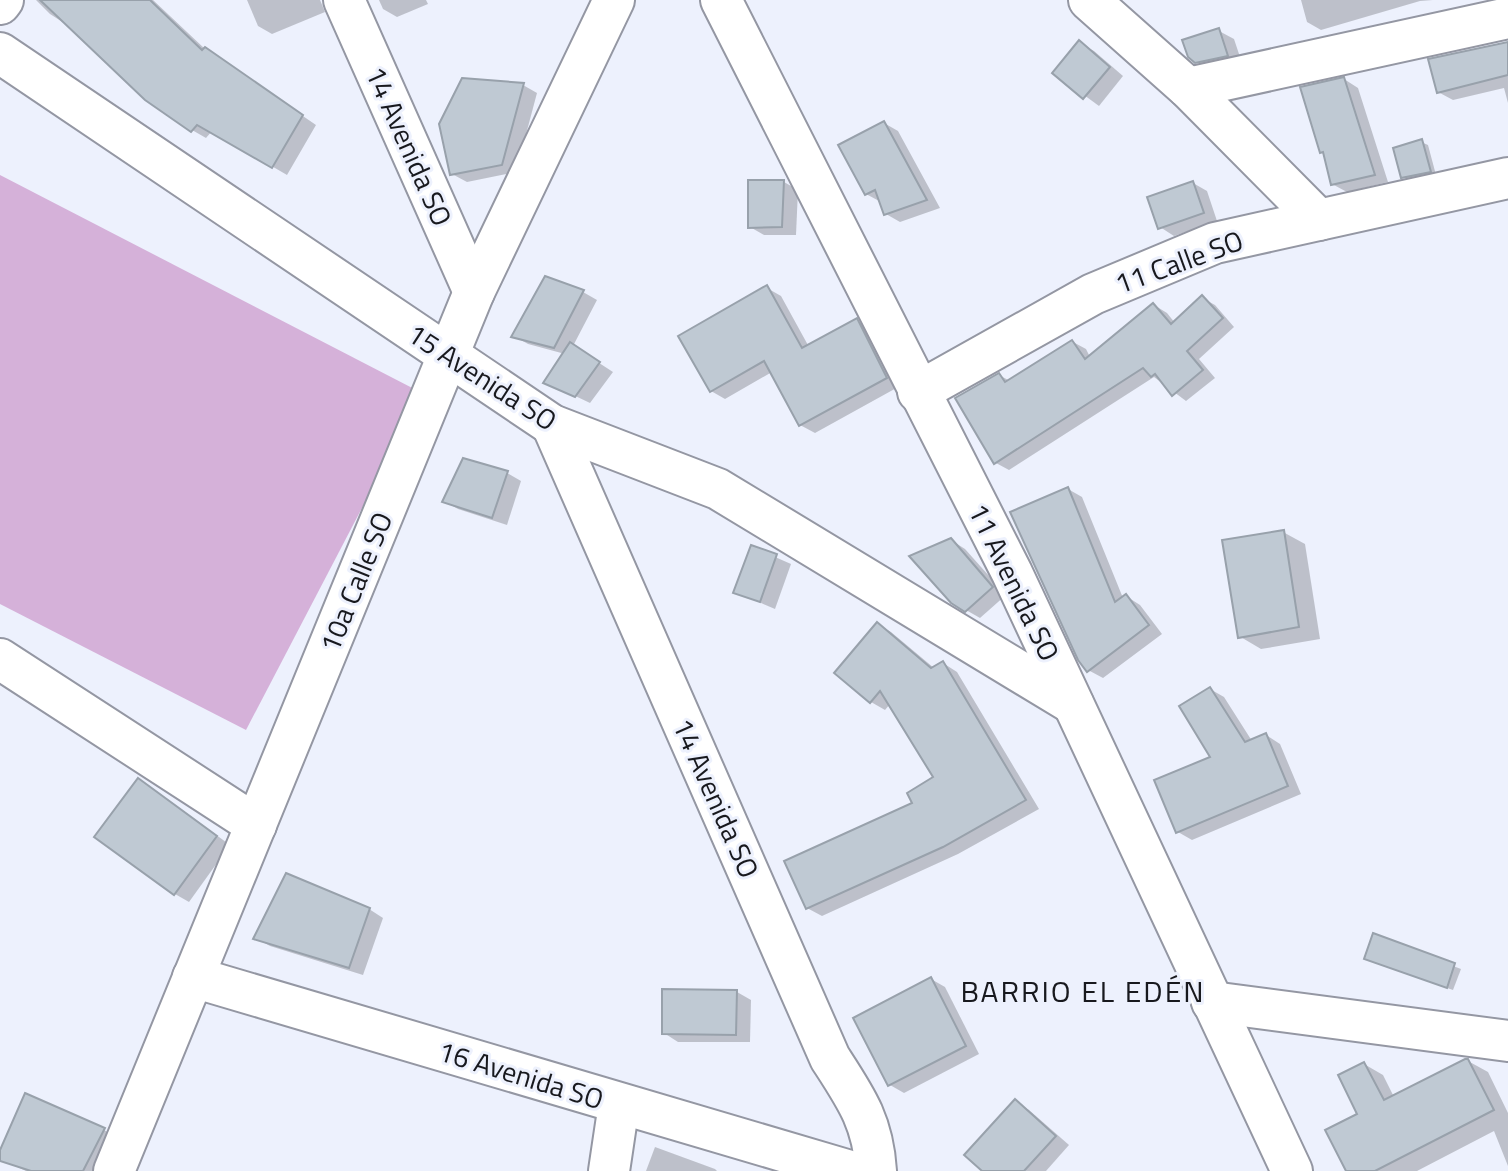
<svg xmlns="http://www.w3.org/2000/svg" width="1508" height="1171" viewBox="0 0 1508 1171" font-family="'Titillium Web',sans-serif">
	<style>
		.green { fill: #d5b1d9 }
		.shadow { fill: #0003 }
		.building { fill: #bfc9d3; stroke: #98a1ab; stroke-width: 2 }
		.lines { fill: none; stroke-linecap: round; stroke-linejoin: round }
		.street-casing { stroke: #9497a3; stroke-width: 44 }
		.street { stroke: #fff; stroke-width: 40 }
		.labels { text-anchor: middle; stroke-width: 6; stroke-linejoin: round; paint-order: stroke }
		.street-label { font-size: 28px; fill: #18191e; stroke: #edf1fd }
		.neighbourhood-label { font-size: 30px; letter-spacing: 2px; fill: #18191e; stroke: #edf1fd }
	</style>
	<rect width="100%" height="100%" fill="#edf1fd"/>
	<!-- green -->
	<path class="green" d="M 0,175 L 422,393 L 246,730 L 0,604 Z"/>
	<!-- shadow -->
	<g class="shadow">
		<path d="M 36,0 L 153,0 L 205,49 L 316,125 L 287,175 L 212,131 L 206,138 L 192,130 L 64,23 L 50,14 Z"/>
		<path d="M 247,0 L 320,0 L 325,12 L 272,34 L 258,26 Z"/>
		<path d="M 379,0 L 426,0 L 428,4 L 397,17 L 383,9 Z"/>
		<path d="M 1301,0 L 1433,0 L 1420,1 L 1321,30 L 1307,22 Z"/>
		<path d="M 1219,31 L 1234,39 L 1242,63 L 1211,70 L 1196,61 Z"/>
		<path d="M 1080,43 L 1094,51 L 1123,76 L 1099,106 L 1054,73 Z"/>
		<path d="M 1508,44 L 1508,103 L 1504,88 L 1453,100 L 1438,92 Z"/>
		<path d="M 1344,79 L 1358,88 L 1388,182 L 1347,192 L 1332,184 L 1325,154 L 1321,152 Z"/>
		<path d="M 523,85 L 537,93 L 516,172 L 467,182 L 452,174 Z"/>
		<path d="M 884,123 L 898,131 L 940,208 L 900,222 L 886,214 L 881,202 L 866,194 Z"/>
		<path d="M 1421,142 L 1428,145 L 1436,175 L 1410,181 L 1403,177 Z"/>
		<path d="M 784,182 L 798,190 L 796,235 L 764,235 L 750,227 Z"/>
		<path d="M 1193,183 L 1207,191 L 1217,221 L 1174,236 L 1160,227 Z"/>
		<path d="M 546,278 L 583,292 L 597,300 L 573,346 L 613,372 L 590,403 L 546,382 L 565,354 L 528,344 L 514,336 Z"/>
		<path d="M 767,288 L 781,296 L 809,347 L 857,321 L 871,329 L 900,386 L 815,433 L 800,425 L 772,372 L 725,399 L 711,391 Z"/>
		<path d="M 1202,298 L 1215,305 L 1234,327 L 1199,359 L 1215,378 L 1186,401 L 1154,377 L 1009,470 L 996,463 L 999,375 L 1010,381 L 1073,342 L 1086,349 L 1090,357 L 1154,305 L 1167,313 L 1175,323 Z"/>
		<path d="M 507,473 L 521,481 L 507,525 L 458,509 L 444,501 Z"/>
		<path d="M 1068,489 L 1082,497 L 1123,598 L 1126,596 L 1140,605 L 1162,634 L 1103,678 L 1088,670 Z"/>
		<path d="M 1283,532 L 1305,544 L 1320,639 L 1261,649 L 1239,636 Z"/>
		<path d="M 951,540 L 965,549 L 1006,595 L 980,618 L 952,602 Z"/>
		<path d="M 752,547 L 791,564 L 775,609 L 735,592 Z"/>
		<path d="M 877,624 L 891,632 L 934,668 L 943,663 L 957,672 L 1039,809 L 958,854 L 822,916 L 807,908 L 915,804 L 936,778 L 890,704 L 885,710 L 871,702 Z"/>
		<path d="M 1210,689 L 1224,697 L 1252,741 L 1266,735 L 1280,744 L 1301,794 L 1192,840 L 1178,832 L 1213,758 Z"/>
		<path d="M 153,789 L 230,845 L 189,902 L 175,894 Z"/>
		<path d="M 369,909 L 383,918 L 363,975 L 270,946 L 256,938 Z"/>
		<path d="M 1374,936 L 1461,969 L 1453,990 L 1373,962 Z"/>
		<path d="M 931,979 L 945,987 L 979,1054 L 904,1093 L 890,1085 Z"/>
		<path d="M 737,992 L 751,1000 L 750,1042 L 678,1042 L 664,1033 Z"/>
		<path d="M 1468,1061 L 1488,1072 L 1508,1113 L 1508,1166 L 1494,1131 L 1417,1171 L 1348,1171 L 1360,1115 L 1364,1064 L 1383,1075 L 1394,1097 Z"/>
		<path d="M 1015,1102 L 1029,1110 L 1069,1145 L 1046,1171 L 985,1171 Z"/>
		<path d="M 104,1130 L 118,1138 L 101,1171 L 26,1171 L 0,1159 L 0,1155 Z"/>
		<path d="M 655,1147 L 715,1169 L 717,1171 L 646,1171 Z"/>
	</g>
	<!-- building -->
	<g class="building">
		<path d="M 40,0 L 150,0 L 202,50 L 205,47 L 303,115 L 272,168 L 197,125 L 191,132 L 145,100 Z"/>
		<path d="M 1219,28 L 1228,56 L 1195,63 L 1188,57 L 1182,40 Z"/>
		<path d="M 1079,40 L 1110,67 L 1083,99 L 1052,73 Z"/>
		<path d="M 1508,42 L 1508,75 L 1437,93 L 1428,59 Z"/>
		<path d="M 1344,77 L 1375,175 L 1331,185 L 1323,152 L 1320,153 L 1300,87 Z"/>
		<path d="M 462,78 L 524,83 L 502,165 L 450,175 L 439,124 Z"/>
		<path d="M 884,121 L 927,200 L 884,215 L 875,190 L 865,195 L 838,145 Z"/>
		<path d="M 1422,139 L 1431,172 L 1401,178 L 1393,148 Z"/>
		<path d="M 748,180 L 784,180 L 782,227 L 748,228 Z"/>
		<path d="M 1193,181 L 1204,213 L 1158,229 L 1147,197 Z"/>
		<path d="M 545,276 L 584,290 L 554,348 L 511,337 Z"/>
		<path d="M 767,285 L 802,348 L 857,318 L 887,378 L 799,426 L 764,361 L 710,392 L 678,336 Z"/>
		<path d="M 1202,295 L 1223,318 L 1187,351 L 1203,370 L 1172,396 L 1155,374 L 1151,377 L 1143,368 L 994,464 L 955,398 L 999,373 L 1005,382 L 1072,340 L 1085,359 L 1153,303 L 1171,324 Z"/>
		<path d="M 570,342 L 600,362 L 575,397 L 543,383 Z"/>
		<path d="M 463,458 L 508,471 L 492,518 L 442,502 Z"/>
		<path d="M 1068,487 L 1115,602 L 1126,594 L 1149,625 L 1087,672 L 1078,660 L 1010,512 Z"/>
		<path d="M 1284,530 L 1299,627 L 1238,638 L 1222,540 Z"/>
		<path d="M 951,538 L 993,587 L 965,612 L 951,603 L 909,556 Z"/>
		<path d="M 751,545 L 777,554 L 760,602 L 733,593 Z"/>
		<path d="M 877,622 L 931,668 L 943,661 L 1026,800 L 943,847 L 806,909 L 784,861 L 912,803 L 907,793 L 933,777 L 880,691 L 870,703 L 834,673 Z"/>
		<path d="M 1210,687 L 1245,742 L 1266,733 L 1288,786 L 1176,833 L 1154,780 L 1210,757 L 1179,706 Z"/>
		<path d="M 138,778 L 217,836 L 174,895 L 94,837 Z"/>
		<path d="M 286,873 L 370,908 L 349,968 L 253,939 Z"/>
		<path d="M 1373,933 L 1455,963 L 1447,988 L 1364,959 Z"/>
		<path d="M 931,977 L 966,1046 L 888,1086 L 853,1018 Z"/>
		<path d="M 662,989 L 737,990 L 736,1035 L 662,1034 Z"/>
		<path d="M 1465,1059 L 1468,1059 L 1494,1110 L 1375,1171 L 1346,1171 L 1325,1130 L 1357,1114 L 1338,1075 L 1364,1062 L 1384,1100 Z"/>
		<path d="M 25,1093 L 105,1128 L 83,1171 L 31,1171 L 0,1161 L 0,1150 Z"/>
		<path d="M 1015,1099 L 1056,1136 L 1024,1171 L 982,1171 L 964,1155 Z"/>
	</g>
	<g class="lines">
		<defs>
			<g id="street">
				<path d="M 344,0 L 474,292"/>
				<path d="M 721,0 L 1012,573 L 1292,1171"/>
				<path d="M 1089,0 L 1188,88 L 1319,220"/>
				<path d="M 0,4 L 3,0"/>
				<path d="M 0,53 L 552,425 L 718,489 L 1073,704"/>
				<path d="M 1188,88 L 1508,18"/>
				<path d="M 918,392 L 1093,294 L 1215,243 L 1508,178"/>
				<path d="M 552,425 L 830,1058 C 856,1098 873,1122 876,1171"/>
				<path d="M 0,659 L 256,825"/>
				<path d="M 193,977 L 850,1171"/>
				<path d="M 1212,1002 L 1508,1041"/>
				<path d="M 114,1171 L 474,292 L 614,0"/>
				<path d="M 609,1171 L 619,1104"/>
			</g>
		</defs>
		<!-- street casing -->
		<use href="#street" class="street-casing"/>
		<!-- street -->
		<use href="#street" class="street"/>
	</g>
	<g class="labels">
		<!-- street labels -->
		<g class="street-label">
			<text transform="translate(409 146) rotate(66)" y="10">14 Avenida SO</text>
			<text transform="translate(1179 262) rotate(-20)" y="10">11 Calle SO</text>
			<text transform="translate(482 377) rotate(33)" y="10">15 Avenida SO</text>
			<text transform="translate(356 582) rotate(-68)" y="10">10a Calle SO</text>
			<text transform="translate(1014 582) rotate(64)" y="10">11 Avenida SO</text>
			<text transform="translate(716 798) rotate(66)" y="10">14 Avenida SO</text>
			<text transform="translate(521 1075) rotate(17)" y="10">16 Avenida SO</text>
		</g>
		<!-- neighbourhood labels -->
		<g class="neighbourhood-label">
			<text x="1083" y="1002">BARRIO EL EDÉN</text>
		</g>
	</g>
</svg>
